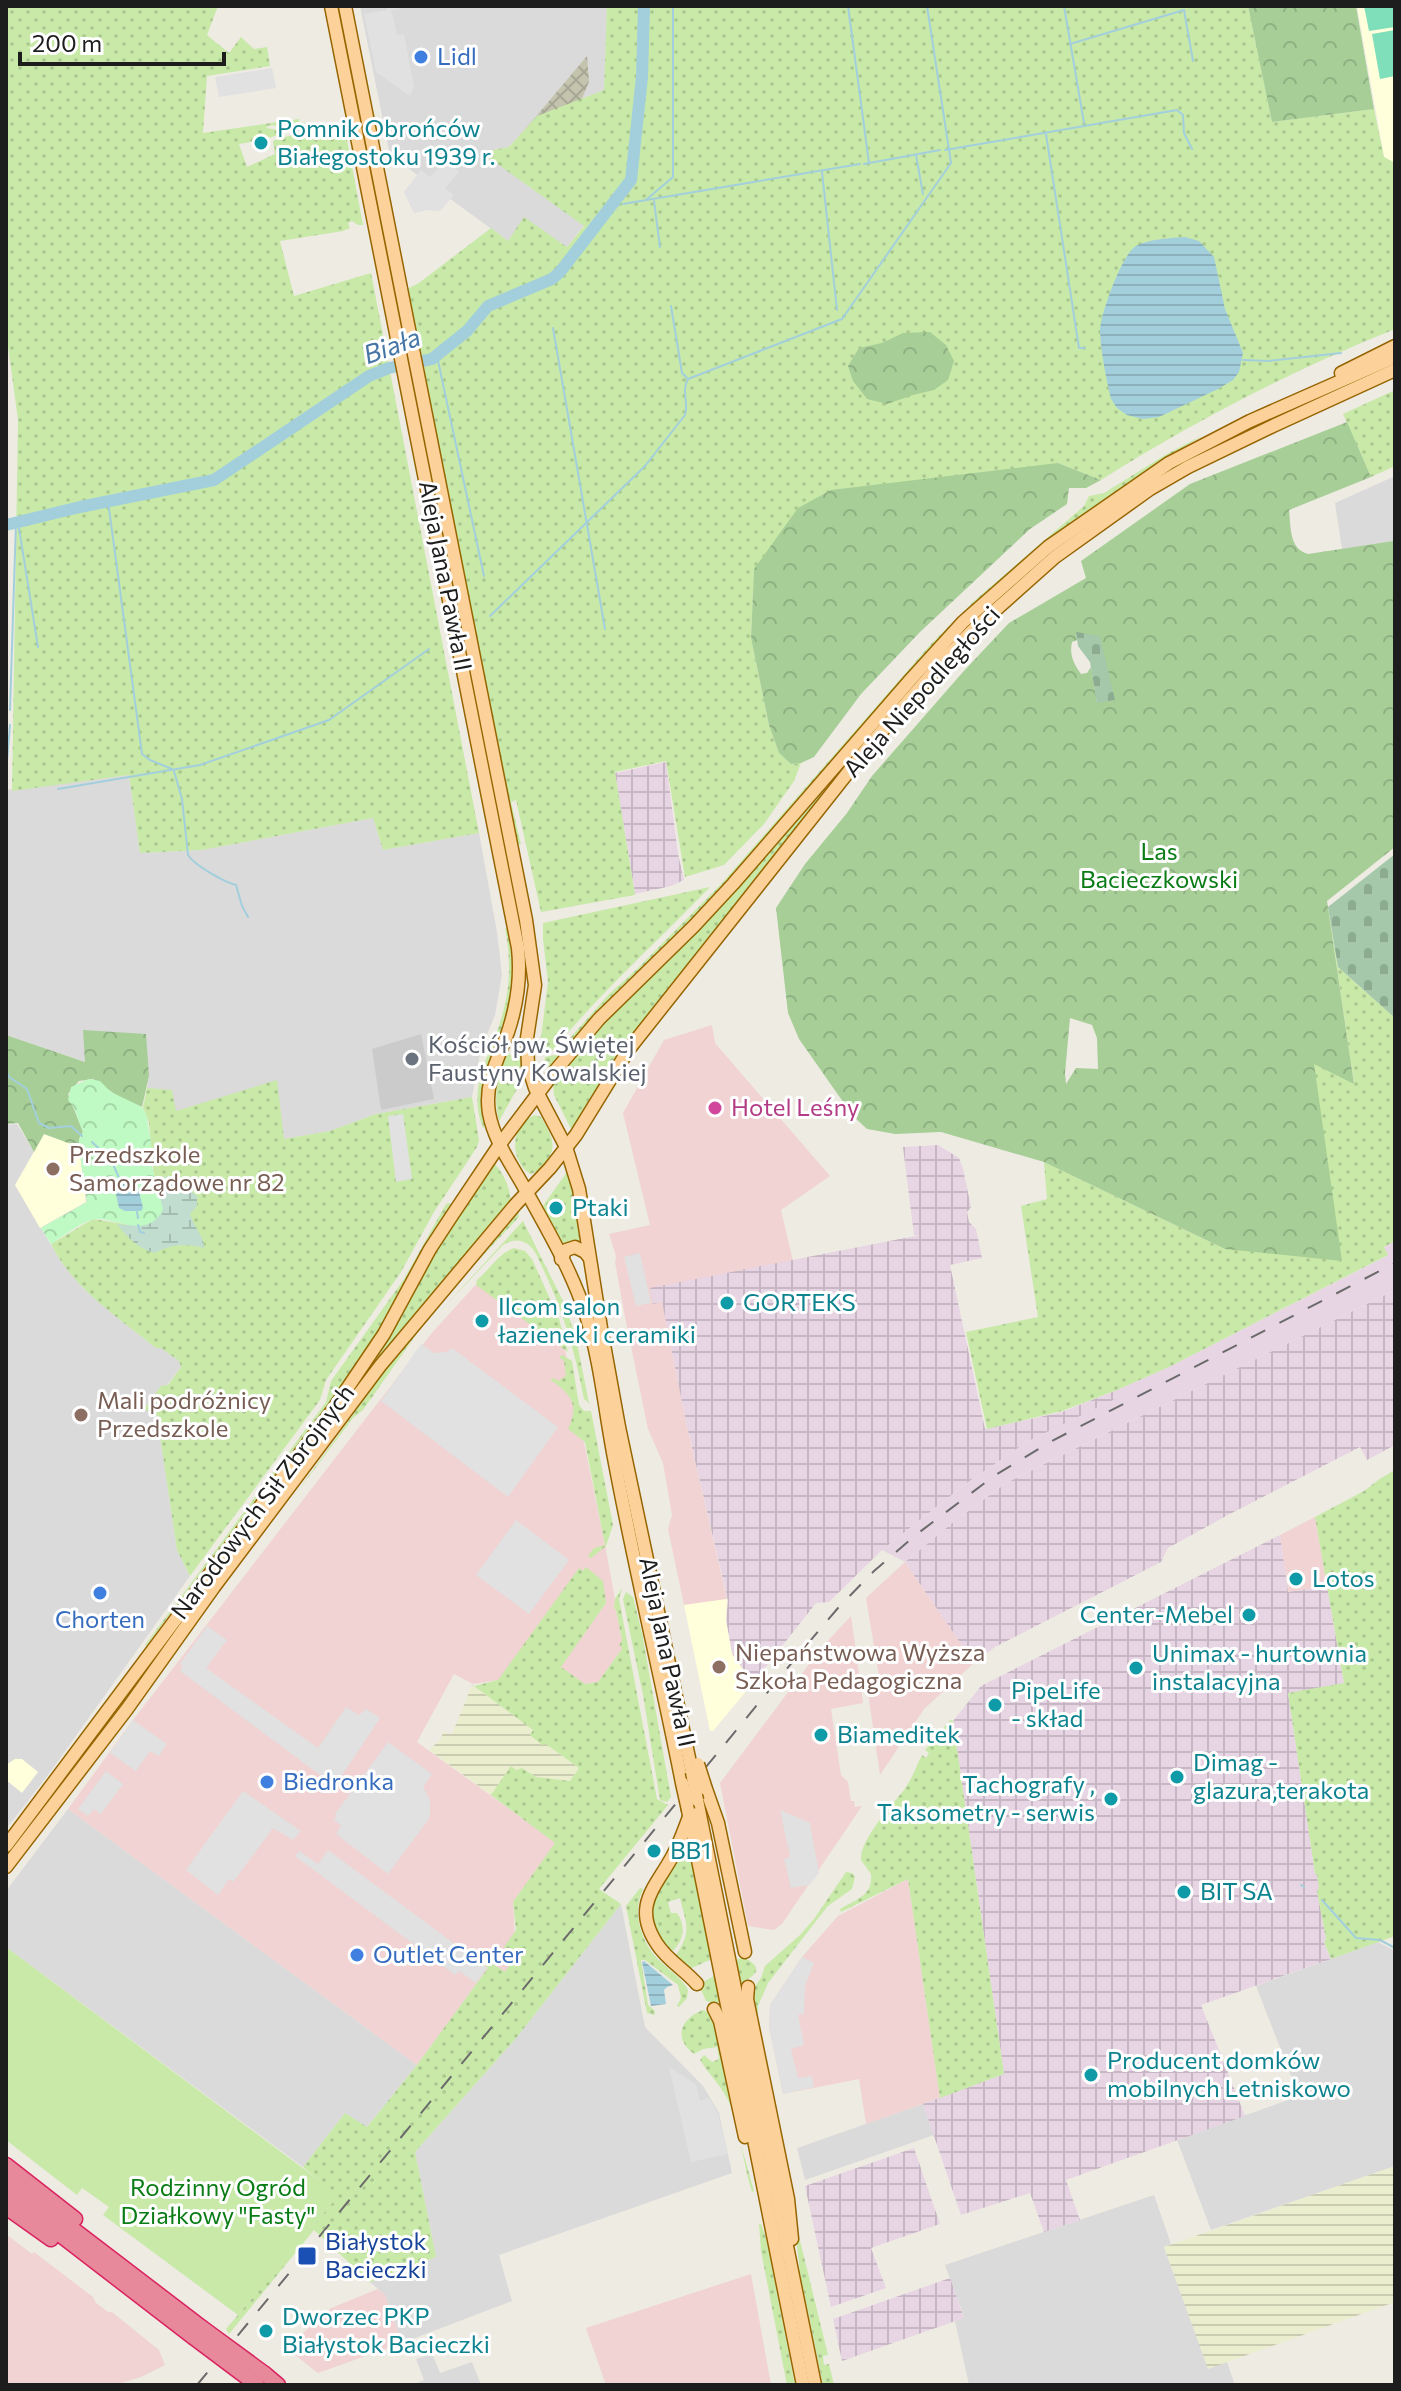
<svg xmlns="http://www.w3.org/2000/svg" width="1401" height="2391" viewBox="0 0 1401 2391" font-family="Commissioner,sans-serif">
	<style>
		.residential { fill: #dbdada }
		.commercial { fill: #f0d3d2 }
		.industrial { fill: url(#industrial-grid) }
		.education { fill: #ffffdb }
		.religious { fill: #cbcbcb }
		.railway { fill: #e8d5e4 }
		.construction { fill: url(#construction-cross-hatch) }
		.farmland { fill: url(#farmland-rules) }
		.grass { fill: url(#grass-dots) }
		.forest { fill: url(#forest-crowns); fill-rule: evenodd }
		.wetland { fill: url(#wetland-marsh) }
		.cemetery { fill: url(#cemetery-stones) }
		.park { fill: url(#park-crowns) }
		.garden { fill: #c8e9a8 }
		.pitch { fill: #80dfbb }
		.parking { fill: #e1e1e1 }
		.water { fill: url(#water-rules) }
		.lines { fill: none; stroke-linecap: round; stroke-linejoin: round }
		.stream { stroke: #a3cfdd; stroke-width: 2 }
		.river { stroke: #a3cfdd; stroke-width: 12 }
		.major-casing { stroke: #966500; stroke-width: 15 }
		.highway-casing { stroke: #da2260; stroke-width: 17 }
		.major { stroke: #fcd29a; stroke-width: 12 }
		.highway { stroke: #e7899a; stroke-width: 14 }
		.rail { stroke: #6b6b6b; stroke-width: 2; stroke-dasharray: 16 16; stroke-linecap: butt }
		.major-bridge-casing { stroke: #966500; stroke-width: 15; stroke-linecap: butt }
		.highway-bridge-casing { stroke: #da2260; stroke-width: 17; stroke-linecap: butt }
		.major-bridge { stroke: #fcd29a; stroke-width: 12 }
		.highway-bridge { stroke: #e7899a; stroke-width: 14 }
		.shop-dot { fill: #3f7fe0; stroke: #fff; stroke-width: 3 }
		.culture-dot { fill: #0f9aa8; stroke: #fff; stroke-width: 3 }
		.worship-dot { fill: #6b7280; stroke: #fff; stroke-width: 3 }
		.hotel-dot { fill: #d1479c; stroke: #fff; stroke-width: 3 }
		.education-dot { fill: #8d6e63; stroke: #fff; stroke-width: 3 }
		.transit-dot { fill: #1a4fb4; stroke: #fff; stroke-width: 3 }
		.labels { text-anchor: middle; stroke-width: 6; stroke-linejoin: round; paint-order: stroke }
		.shop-label { font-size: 24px; fill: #366cbe; stroke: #fff; text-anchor: start }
		.culture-label { font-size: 24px; fill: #0d838f; stroke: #fff; text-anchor: start }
		.street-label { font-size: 24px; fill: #1d1d1d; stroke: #fff }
		.park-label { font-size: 24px; fill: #0a7c15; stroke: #fff }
		.worship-label { font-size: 24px; fill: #5b616d; stroke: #fff; text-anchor: start }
		.hotel-label { font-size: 24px; fill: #b23c85; stroke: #fff; text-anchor: start }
		.education-label { font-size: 24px; fill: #785e54; stroke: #fff; text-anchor: start }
		.transit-label { font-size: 24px; fill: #164399; stroke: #fff; text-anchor: start }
		.water-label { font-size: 26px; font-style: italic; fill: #4676a5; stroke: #fff }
	</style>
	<defs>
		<pattern id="industrial-grid" width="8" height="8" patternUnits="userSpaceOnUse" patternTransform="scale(2)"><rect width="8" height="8" fill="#e8d5e4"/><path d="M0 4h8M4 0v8" fill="none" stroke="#c7b6c3"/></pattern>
		<pattern id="construction-cross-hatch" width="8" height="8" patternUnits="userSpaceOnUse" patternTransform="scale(2)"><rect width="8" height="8" fill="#c3c3ae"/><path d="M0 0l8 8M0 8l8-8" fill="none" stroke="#a7a795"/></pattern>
		<pattern id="farmland-rules" width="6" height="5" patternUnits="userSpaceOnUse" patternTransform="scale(2)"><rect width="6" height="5" fill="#ebeece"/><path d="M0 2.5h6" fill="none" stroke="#c9ccb0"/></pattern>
		<pattern id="grass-dots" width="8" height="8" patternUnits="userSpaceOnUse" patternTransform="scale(2)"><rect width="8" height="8" fill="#c8e9a8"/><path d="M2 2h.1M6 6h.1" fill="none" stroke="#abc790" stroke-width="1.8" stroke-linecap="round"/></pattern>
		<pattern id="forest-crowns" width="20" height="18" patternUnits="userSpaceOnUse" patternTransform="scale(2)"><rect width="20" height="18" fill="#a7ce97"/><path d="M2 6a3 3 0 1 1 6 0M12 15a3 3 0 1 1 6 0" fill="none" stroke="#8fb082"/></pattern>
		<pattern id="wetland-marsh" width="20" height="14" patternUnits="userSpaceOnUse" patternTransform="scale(2)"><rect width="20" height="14" fill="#c0ddcf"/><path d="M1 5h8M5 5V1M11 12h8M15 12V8" fill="none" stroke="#a5bdb1"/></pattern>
		<pattern id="cemetery-stones" width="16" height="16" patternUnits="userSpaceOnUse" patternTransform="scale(2)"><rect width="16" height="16" fill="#a4c8a9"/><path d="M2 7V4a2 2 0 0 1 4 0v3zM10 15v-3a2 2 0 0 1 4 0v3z" fill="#8dab91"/></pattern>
		<pattern id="park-crowns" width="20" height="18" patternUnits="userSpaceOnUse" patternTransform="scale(2)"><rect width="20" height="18" fill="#bffac4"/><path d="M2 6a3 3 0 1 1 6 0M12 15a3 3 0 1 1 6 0" fill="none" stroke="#a4d6a8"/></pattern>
		<pattern id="water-rules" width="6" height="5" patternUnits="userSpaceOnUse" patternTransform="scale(2)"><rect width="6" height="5" fill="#a3cfdd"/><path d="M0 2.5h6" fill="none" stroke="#8cb1bd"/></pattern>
	</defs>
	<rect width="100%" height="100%" fill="#eeebe3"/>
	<!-- residential -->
	<g class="residential">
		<path d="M 360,6 L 607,6 L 604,90 L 537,116 L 509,147 L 488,151 L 584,225 L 567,247 L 508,241 L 390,155 Z"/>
		<path d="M 1395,476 L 1395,552 L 1393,541 L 1342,549 L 1335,503 Z"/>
		<path d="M 129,775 L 140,853 L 202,850 L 373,818 L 383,850 L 479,833 L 497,932 L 502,975 L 495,1015 L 481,1049 L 472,1097 L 376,1114 L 330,1131 L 284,1139 L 175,1111 L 172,1091 L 147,1088 L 149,1076 L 86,1062 L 6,1035 L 6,790 Z"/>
		<path d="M 17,1124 L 34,1152 L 44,1134 L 79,1146 L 87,1202 L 41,1228 L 61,1262 L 83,1288 L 109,1311 L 156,1348 L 161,1348 L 179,1361 L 181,1367 L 167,1385 L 157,1416 L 177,1550 L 190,1576 L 48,1775 L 6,1829 L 6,1125 Z"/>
		<path d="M 68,1809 L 417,2065 L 366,2128 L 345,2113 L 303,2167 L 6,1947 L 6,1891 Z"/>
		<path d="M 621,1904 L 645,2027 L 703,2086 L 719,2113 L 732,2173 L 499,2255 L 512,2301 L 402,2343 L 385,2295 L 370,2282 L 436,2257 L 415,2152 L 517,2037 Z"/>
		<path d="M 1378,1942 L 1395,1951 L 1395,2166 L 1211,2230 L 1177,2140 L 1299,2096 L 1256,1986 Z"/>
		<path d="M 923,2104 L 934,2135 L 805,2180 L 797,2148 Z"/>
		<path d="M 1154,2195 L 1171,2244 L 1164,2247 L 1208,2368 L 1227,2362 L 1235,2385 L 969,2385 L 955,2321 L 964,2317 L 945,2265 Z"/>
		<path d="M 432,2353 L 440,2373 L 472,2362 L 481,2385 L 412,2385 L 424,2380 L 416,2359 Z"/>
	</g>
	<!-- commercial -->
	<g class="commercial">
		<path d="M 712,1025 L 715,1043 L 830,1176 L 781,1210 L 793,1261 L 650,1289 L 662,1302 L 686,1422 L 727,1599 L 684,1605 L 668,1529 L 672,1515 L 663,1463 L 648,1429 L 625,1317 L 615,1262 L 616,1256 L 609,1234 L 650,1225 L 623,1113 L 664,1040 Z"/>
		<path d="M 489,1270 L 560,1325 L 605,1545 L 615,1599 L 614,1608 L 616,1610 L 622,1640 L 622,1649 L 598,1682 L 585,1684 L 560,1667 L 606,1603 L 586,1567 L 499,1680 L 473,1684 L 454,1674 L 417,1742 L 556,1843 L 513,1902 L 516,1957 L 505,1972 L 475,1953 L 473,1956 L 488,1968 L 417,2065 L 68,1809 L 133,1720 L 431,1334 Z"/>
		<path d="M 1315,1517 L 1327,1586 L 1288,1592 L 1280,1535 Z"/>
		<path d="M 905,1562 L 974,1663 L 924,1709 L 880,1775 L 867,1686 L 880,1682 L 866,1598 Z"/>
		<path d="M 851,1616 L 863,1703 L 831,1709 L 841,1775 L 848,1782 L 851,1801 L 854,1801 L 855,1807 L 862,1806 L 782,1924 L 774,1930 L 748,1926 L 720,1783 L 822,1647 Z"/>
		<path d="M 908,1879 L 940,2098 L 866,2124 L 859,2079 L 783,2094 L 769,2027 L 770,2005 L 802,1957 L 838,1916 Z"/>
		<path d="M 6,2234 L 32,2254 L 34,2252 L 93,2297 L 96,2303 L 108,2312 L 112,2312 L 159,2350 L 165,2365 L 141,2377 L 115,2385 L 6,2385 Z"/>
		<path d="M 751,2274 L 771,2385 L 606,2385 L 586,2328 Z"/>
		<path d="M 378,2289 L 385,2295 L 402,2343 L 318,2373 L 290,2351 L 293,2342 L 331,2308 Z"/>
	</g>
	<!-- industrial -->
	<g class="industrial">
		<path d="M 666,762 L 678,854 L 684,880 L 671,886 L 635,894 L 615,773 Z"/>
		<path d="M 938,1145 L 959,1158 L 963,1169 L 971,1207 L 967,1212 L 969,1222 L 976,1229 L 982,1258 L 950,1265 L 985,1429 L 1062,1412 L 1117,1390 L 1120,1397 L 1027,1442 L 967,1483 L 882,1550 L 829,1602 L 816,1603 L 753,1683 L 732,1654 L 726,1620 L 728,1601 L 686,1422 L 662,1302 L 653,1304 L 650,1288 L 920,1235 L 914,1235 L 903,1147 Z"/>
		<path d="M 1395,1290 L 1395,1445 L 1367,1460 L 1360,1447 L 1228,1515 L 1168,1548 L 1161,1562 L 995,1647 L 974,1663 L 905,1562 L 952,1523 L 1006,1483 Z"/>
		<path d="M 1280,1535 L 1288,1592 L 1327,1586 L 1344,1684 L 1288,1693 L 1315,1873 L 1317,1875 L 1319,1888 L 1317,1891 L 1326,1938 L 1324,1943 L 1331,1959 L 1201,2005 L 1245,2116 L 1066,2180 L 1080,2220 L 1044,2232 L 1030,2193 L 961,2215 L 923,2104 L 1004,2074 L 953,1721 L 981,1686 Z"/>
		<path d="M 914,2148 L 940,2224 L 871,2248 L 886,2288 L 831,2307 L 805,2186 Z"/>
		<path d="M 950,2278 L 964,2318 L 842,2361 L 833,2319 Z"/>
	</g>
	<!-- education -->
	<g class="education">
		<path d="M 1357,6 L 1395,6 L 1395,163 L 1384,157 Z"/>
		<path d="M 44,1134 L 79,1146 L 86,1202 L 40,1228 L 15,1185 Z"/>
		<path d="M 727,1599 L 726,1620 L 732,1654 L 753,1683 L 713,1731 L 710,1731 L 684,1605 Z"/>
		<path d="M 15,1759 L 22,1759 L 38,1772 L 22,1793 L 6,1780 L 6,1765 Z"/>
	</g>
	<!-- religious -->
	<path class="religious" d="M 421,1034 L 434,1099 L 381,1110 L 372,1049 Z"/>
	<!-- railway -->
	<path class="railway" d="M 1395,1241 L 1395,1290 L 1006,1483 L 952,1523 L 905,1562 L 882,1550 L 967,1483 L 1027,1442 L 1119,1397 L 1117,1390 L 1169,1367 L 1387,1256 L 1384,1247 Z"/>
	<!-- construction -->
	<path class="construction" d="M 587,56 L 589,82 L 576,112 L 501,158 Z"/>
	<!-- farmland -->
	<g class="farmland">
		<path d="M 472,1685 L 534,1730 L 545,1743 L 579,1768 L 570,1781 L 536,1777 L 522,1768 L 516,1770 L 511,1766 L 491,1795 L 429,1750 L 441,1739 L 443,1732 L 452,1734 Z"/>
		<path d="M 1395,2166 L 1395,2302 L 1208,2369 L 1164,2247 Z"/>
	</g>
	<!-- grass -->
	<g class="grass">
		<path d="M 6,6 L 218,6 L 207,35 L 229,53 L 241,37 L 254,49 L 267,47 L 270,66 L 207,76 L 203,133 L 299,119 L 299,122 L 306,123 L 307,128 L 294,130 L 291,127 L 291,131 L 283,132 L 282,129 L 273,125 L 268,126 L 266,128 L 278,130 L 279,135 L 268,138 L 257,137 L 257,141 L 239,144 L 247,167 L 275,154 L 273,141 L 280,138 L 344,124 L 363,225 L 358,225 L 352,221 L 348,223 L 350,228 L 343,231 L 280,241 L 294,296 L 371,273 L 479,833 L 383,850 L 373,818 L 202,850 L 140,853 L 129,775 L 12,791 L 18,420 L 6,331 Z"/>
		<path d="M 607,6 L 1248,6 L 1272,122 L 1374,109 L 1384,157 L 1395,163 L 1395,329 C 1293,370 1194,421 1101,480 L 1058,463 L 754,569 L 751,638 L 769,725 L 779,753 L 791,764 L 801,763 L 794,781 L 764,824 L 724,865 L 685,877 L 666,761 L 615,772 L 635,895 L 541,912 L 516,800 L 511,802 L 521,844 L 519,845 L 514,834 L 423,371 L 425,370 L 421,350 L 419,350 L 407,289 L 419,283 L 491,228 L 508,241 L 524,217 L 567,247 L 584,226 L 485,155 L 488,151 L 509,147 L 537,116 L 604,90 Z"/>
		<path d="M 1395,362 L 1395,365 L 1284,415 L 1057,550 L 843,770 L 574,1131 L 570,1127 L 554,1095 L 553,1084 L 603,1024 L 697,929 L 788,830 L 940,654 L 983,611 L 1056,547 L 1183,463 L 1283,412 Z"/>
		<path d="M 1395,390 L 1395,466 L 1371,477 L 1343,414 Z"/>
		<path d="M 1203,435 C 1124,486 1044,538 975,604 C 885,690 809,791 727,884 C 690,925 650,961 610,999 C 590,1018 573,1041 555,1063 L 549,1067 L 544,1067 L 545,1057 L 555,1055 L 609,994 L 638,968 L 722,883 L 930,645 L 974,601 L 1084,506 L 1089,496 L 1104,493 L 1165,455 Z"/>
		<path d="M 710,887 C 657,942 601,992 553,1050 L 547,1052 L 540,1046 L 548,982 L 543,939 L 543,923 Z"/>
		<path d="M 1328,907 L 1338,967 L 1395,1018 L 1395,1241 L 1384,1247 L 1388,1255 L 1169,1367 L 1117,1390 L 1062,1411 L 987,1429 L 966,1332 L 1038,1317 L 1021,1206 L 1047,1199 L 1044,1162 L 1225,1249 L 1314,1063 L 1354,1083 Z"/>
		<path d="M 505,928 L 510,930 C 514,958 514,985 507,1012 C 496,1055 472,1080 485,1127 L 483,1128 C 465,1085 495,1049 504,1008 C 511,982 510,954 505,928 Z"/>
		<path d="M 507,1053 L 514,1057 L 523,1056 L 527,1077 L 522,1080 L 499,1121 C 493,1096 497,1077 507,1053 Z"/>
		<path d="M 277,1080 L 284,1139 L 330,1131 L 376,1114 L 472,1097 L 479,1140 L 477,1147 L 434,1212 L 401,1272 L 326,1380 L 320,1400 L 190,1576 L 177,1550 L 157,1416 L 144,1409 L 161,1386 L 168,1385 L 181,1367 L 179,1361 L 161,1348 L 156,1348 C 118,1317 73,1289 51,1244 L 93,1219 L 130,1225 L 154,1179 L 149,1123 L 143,1107 L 147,1088 L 172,1090 L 176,1111 Z"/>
		<path d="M 535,1115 L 541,1117 C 550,1133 559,1146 546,1162 C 540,1169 538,1172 530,1174 C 509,1159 510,1125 535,1115 Z"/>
		<path d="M 492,1161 C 504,1173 510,1187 511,1203 L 478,1239 L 218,1572 Z"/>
		<path d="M 567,1172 L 575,1201 L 580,1244 L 562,1250 L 540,1210 Z"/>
		<path d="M 449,1203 L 451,1204 L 447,1215 L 379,1333 L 267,1490 L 230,1540 L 202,1571 L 146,1646 L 145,1645 L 326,1402 L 331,1381 L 404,1279 L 446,1204 Z"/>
		<path d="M 518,1212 L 519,1217 L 461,1279 L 418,1332 L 363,1410 L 353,1418 L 292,1499 L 402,1347 Z"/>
		<path d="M 523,1221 L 564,1303 L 576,1338 L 589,1403 L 584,1399 C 575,1352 564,1313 543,1269 C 539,1260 535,1248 526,1243 C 518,1238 510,1241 503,1245 L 445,1306 Z"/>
		<path d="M 514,1248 L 525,1251 L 532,1259 L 559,1319 L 568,1352 L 476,1285 L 477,1280 C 489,1270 499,1253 514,1248 Z"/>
		<path d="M 562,1355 L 572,1361 L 579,1405 L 584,1411 L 591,1411 L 613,1525 L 606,1546 L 591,1558 L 588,1556 L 594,1548 L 605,1545 L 585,1442 L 568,1429 C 580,1403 571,1395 550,1379 L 554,1378 L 558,1381 L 566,1376 L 564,1361 L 559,1357 Z"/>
		<path d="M 1395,1470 L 1395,1936 L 1331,1959 L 1324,1942 L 1326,1939 L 1317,1891 L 1319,1888 L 1317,1875 L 1315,1873 L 1288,1693 L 1344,1683 L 1315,1517 L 1364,1491 L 1381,1478 Z"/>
		<path d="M 586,1567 L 603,1581 L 606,1603 L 561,1667 L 585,1684 L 598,1682 L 622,1649 L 621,1646 L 619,1646 L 622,1640 L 616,1610 L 614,1608 L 615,1599 L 622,1588 L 619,1599 L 657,1799 L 668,1805 L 599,1889 L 621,1904 L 517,2037 L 415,2152 L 436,2257 L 370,2282 L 314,2230 L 229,2334 L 226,2329 L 338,2196 L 303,2167 L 345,2113 L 367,2127 L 417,2065 L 488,1968 L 473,1955 L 475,1952 L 505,1972 L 515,1957 L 504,1947 L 516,1930 L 513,1902 L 555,1843 L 491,1795 L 511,1766 L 516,1770 L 522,1768 L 536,1777 L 570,1781 L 579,1768 L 546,1744 L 542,1745 L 530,1735 L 533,1730 L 474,1686 L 498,1680 L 579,1568 L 583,1571 Z"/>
		<path d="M 626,1592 L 633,1597 L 642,1633 L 671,1797 L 667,1802 L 660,1800 L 643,1695 L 623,1599 Z"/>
		<path d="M 950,1720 L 953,1721 L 1004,2074 L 940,2098 L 908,1879 L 841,1912 L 840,1909 C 856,1899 873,1896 871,1874 L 861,1860 C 859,1841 892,1805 904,1790 C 912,1779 916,1767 922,1755 L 926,1758 L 929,1753 L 925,1750 Z"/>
		<path d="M 686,1826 L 712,1959 L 687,1970 L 675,1957 C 692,1930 687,1928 680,1898 L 668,1902 L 671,1913 L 677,1913 C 686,1926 684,1939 674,1950 L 671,1950 C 644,1925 650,1905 664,1874 C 671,1858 678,1842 686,1826 Z"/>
		<path d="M 846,1872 L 852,1873 L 855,1877 L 852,1889 L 828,1906 L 820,1916 L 768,1983 L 758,2006 L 758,2026 L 779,2135 L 752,2010 L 753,1989 L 761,1978 L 765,1966 L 800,1935 L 814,1919 Z"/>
		<path d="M 640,1888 L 643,1889 C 631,1915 642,1945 662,1963 C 671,1972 683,1979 688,1990 L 687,1998 L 679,2007 L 677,2006 L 681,1998 L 678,1985 L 645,1960 L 641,1960 L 648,2005 L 654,2010 L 655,2015 L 647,2013 L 626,1906 Z"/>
		<path d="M 743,1957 C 775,1973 740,1981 733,1987 C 722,1996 724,2007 706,2001 L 701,1990 L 705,1981 C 718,1975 732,1960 743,1957 Z"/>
		<path d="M 703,2010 L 711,2014 L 715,2019 L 741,2145 L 754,2191 L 752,2192 C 743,2164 741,2134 731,2107 C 724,2088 710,2076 700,2060 L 704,2055 L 712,2062 L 719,2059 L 717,2047 L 703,2049 L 694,2054 C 673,2038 680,2019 703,2010 Z"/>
		<path d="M 794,2216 L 828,2355 L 823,2356 L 824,2365 L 829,2364 L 834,2385 L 823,2385 L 800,2273 Z"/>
		<path d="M 759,2224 L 761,2224 L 766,2238 L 795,2385 L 787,2385 L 761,2251 Z"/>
	</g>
	<!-- forest -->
	<g class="forest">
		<path d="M 1248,6 L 1356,6 L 1374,109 L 1272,122 Z"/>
		<path d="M 930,332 L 946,345 L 954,361 L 948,380 L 934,390 L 913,395 L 887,404 L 867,399 L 853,381 L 848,366 L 859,348 L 882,343 L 903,333 Z"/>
		<path d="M 1347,422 L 1371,477 L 1289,510 C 1291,527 1289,549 1308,554 L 1393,541 L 1395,552 L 1395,847 L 1327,901 L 1354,1084 L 1314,1064 L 1342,1261 L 1225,1249 L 1044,1162 L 941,1132 L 895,1134 L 867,1129 L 853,1116 L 799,1039 L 788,1013 L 776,908 L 805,864 L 847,813 L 872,776 L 962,673 L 1009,623 L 1086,578 L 1081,561 L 1190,484 ZM 1076,633 L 1114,700 L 1097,702 L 1091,667 L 1087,673 L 1081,674 C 1074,664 1069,655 1072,642 L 1077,640 ZM 1070,1018 L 1092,1025 L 1097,1038 L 1098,1069 L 1076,1068 L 1066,1084 L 1065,1073 Z"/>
		<path d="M 1058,463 L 1101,480 L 1086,488 L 1069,488 L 1067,504 L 1030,529 L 920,632 L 861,694 L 814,757 L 801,763 L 791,764 L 779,753 L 769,725 L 751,638 L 754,569 L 798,508 L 831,490 Z"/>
		<path d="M 83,1030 L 146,1034 L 149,1076 L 142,1107 L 119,1097 L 93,1079 L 79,1081 L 68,1094 L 83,1132 L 79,1139 L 79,1147 L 44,1134 L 34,1152 L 18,1123 L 6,1124 L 6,1035 L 85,1062 Z"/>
	</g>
	<!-- wetland -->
	<path class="wetland" d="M 170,1176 L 197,1196 L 197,1206 L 190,1214 C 193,1226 204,1235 204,1248 C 188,1243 170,1244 155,1253 C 138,1249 127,1237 117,1224 C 134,1226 155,1226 163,1209 L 154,1179 Z"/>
	<!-- cemetery -->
	<g class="cemetery">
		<path d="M 1076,632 L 1100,636 L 1115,700 L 1097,703 L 1090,662 L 1078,646 Z"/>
		<path d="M 1395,854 L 1395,1018 L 1338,967 L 1328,907 Z"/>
	</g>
	<!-- park -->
	<path class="park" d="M 89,1079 L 100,1081 L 111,1092 L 142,1107 L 146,1114 L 151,1142 L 151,1163 L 163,1209 C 149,1240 117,1218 95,1219 C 85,1220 60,1238 51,1244 L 41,1228 L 87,1202 L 79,1147 L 79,1139 L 83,1132 L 74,1108 L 68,1100 L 71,1087 Z"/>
	<!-- garden -->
	<path class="garden" d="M 6,1947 L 339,2195 L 238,2315 L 103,2215 L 109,2207 L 82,2188 L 77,2195 L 6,2140 Z"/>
	<!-- pitch -->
	<g class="pitch">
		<path d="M 1364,6 L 1394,6 L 1395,27 L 1369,31 Z"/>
		<path d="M 1395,30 L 1395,76 L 1380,79 L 1372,34 Z"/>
	</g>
	<!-- parking -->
	<g class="parking">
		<path d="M 387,6 L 413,6 L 390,11 L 393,15 L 397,35 L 404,34 L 414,87 L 410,96 L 376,72 L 364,14 L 387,10 Z"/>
		<path d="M 272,68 L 276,88 L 219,97 L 215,77 Z"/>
		<path d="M 446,160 L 459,172 L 445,188 L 454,195 L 440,211 L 428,210 L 414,213 L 404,192 L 421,170 L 430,177 Z"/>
		<path d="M 403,1114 L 412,1179 L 396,1182 L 388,1116 Z"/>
		<path d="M 640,1253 L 651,1303 L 636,1306 L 624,1257 Z"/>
		<path d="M 421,1344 L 434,1353 L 447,1352 L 452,1348 L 558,1427 L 508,1497 L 381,1401 Z"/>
		<path d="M 516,1520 L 569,1560 L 529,1614 L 476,1575 Z"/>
		<path d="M 207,1626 L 227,1640 L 206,1668 L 318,1748 L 346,1707 L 359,1715 L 366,1709 L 380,1718 L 335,1786 L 180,1671 L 183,1666 L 180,1664 Z"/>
		<path d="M 133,1720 L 167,1744 L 159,1756 L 150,1751 L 136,1771 L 110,1753 Z"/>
		<path d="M 388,1742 L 432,1774 L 423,1787 L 430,1800 L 430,1814 L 428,1820 L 388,1874 L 336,1834 L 341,1826 L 334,1820 L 336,1816 L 335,1814 Z"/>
		<path d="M 106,1771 L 123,1784 L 101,1814 L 94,1809 L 88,1816 L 78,1809 Z"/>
		<path d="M 243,1791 L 301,1831 L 293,1840 L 273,1828 L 233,1882 L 229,1879 L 218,1895 L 186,1870 Z"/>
		<path d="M 780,1810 L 810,1823 L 819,1873 L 809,1885 L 791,1888 L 784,1859 L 790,1857 Z"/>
		<path d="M 328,1850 L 487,1968 L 476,1983 L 459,1971 L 455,1975 L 295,1856 L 299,1851 L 318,1864 Z"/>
		<path d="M 802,1957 L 814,1963 L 805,1986 L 804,2014 L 798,2015 L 804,2045 L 791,2049 L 798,2078 L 812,2076 L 814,2087 L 783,2094 L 769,2027 L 770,2005 Z"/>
		<path d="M 669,2067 L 696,2084 L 700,2101 L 709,2098 L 718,2114 L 728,2154 L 691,2162 Z"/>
	</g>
	<!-- water -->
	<g class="water">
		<path d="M 1185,237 L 1199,241 L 1214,257 L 1225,309 L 1243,353 L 1239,372 L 1233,380 L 1218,389 L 1159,417 L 1143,419 L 1127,415 L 1117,408 L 1111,399 C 1106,378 1101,353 1100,331 C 1100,315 1122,254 1136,246 C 1149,239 1171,238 1185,237 Z"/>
		<path d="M 119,1182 L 138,1187 L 143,1208 L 141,1211 L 125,1211 L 119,1208 L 114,1185 Z"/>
		<path d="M 644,1961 L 673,1985 L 667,1987 L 664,1990 L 666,2004 L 651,2006 L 642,1962 Z"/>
	</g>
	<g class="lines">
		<!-- stream -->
		<g class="stream">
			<path d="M 848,6 L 869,163"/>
			<path d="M 1064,6 L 1084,123"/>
			<path d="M 1070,44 L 1184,10 L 1193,61"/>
			<path d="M 1046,134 L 1079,348 L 1085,348"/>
			<path d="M 945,150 L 1177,110 L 1183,115 L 1184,133 L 1192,149"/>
			<path d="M 916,155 L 923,194"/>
			<path d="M 864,164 L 940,150"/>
			<path d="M 822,172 L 837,310"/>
			<path d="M 646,200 L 673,177 L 673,6"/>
			<path d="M 654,201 L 660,247"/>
			<path d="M 623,204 L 860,164"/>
			<path d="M 610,207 L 619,205"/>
			<path d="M 671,306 L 682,373 L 687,378"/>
			<path d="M 553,328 L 605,629"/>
			<path d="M 437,356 L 484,576"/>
			<path d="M 1243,360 L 1268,361 L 1341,353"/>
			<path d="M 108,501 L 142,754 L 150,760 L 172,769"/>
			<path d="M 18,522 L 38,647"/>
			<path d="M 490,616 L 645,466 L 685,415 C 689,403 681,391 688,379 L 842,319 L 951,163 L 927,6"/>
			<path d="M 10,710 L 16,522"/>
			<path d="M 174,771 L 182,799 L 188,855 C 194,865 224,882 236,885 L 242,906 L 248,917"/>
			<path d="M 6,773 L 10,725"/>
			<path d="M 58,789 L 200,765 L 329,720 L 429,649"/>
			<path d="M 6,1069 L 9,1077 L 27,1089 L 39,1123 L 49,1128 L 71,1126 L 82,1136"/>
			<path d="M 92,1142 L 111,1160 L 121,1182"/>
			<path d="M 137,1212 L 138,1218"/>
			<path d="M 138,1225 L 140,1232 L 144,1233"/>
			<path d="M 1301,1885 L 1304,1887"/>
			<path d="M 1322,1900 L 1356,1938 L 1380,1940 L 1395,1948"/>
		</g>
		<!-- river -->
		<path class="river" d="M 6,525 L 80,507 L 214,480 L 369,376 L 389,368 L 432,359 L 467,331 L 488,306 L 552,279 L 560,272 L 631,180 L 642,77 L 644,6"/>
		<defs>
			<g id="major">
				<path d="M 331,6 L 518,948 C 521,976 517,1005 508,1032 C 498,1059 484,1083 489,1113 C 494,1141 512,1165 525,1189 C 547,1229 572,1271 586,1315 C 601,1363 605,1413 615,1463 C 635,1570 661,1676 682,1783"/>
				<path d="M 345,6 L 526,920 L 535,985 L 527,1038 L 528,1066 L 535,1088 L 566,1147 L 579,1189 L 601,1328 L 619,1427 L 692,1772"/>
				<path d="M 1341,373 L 1395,346"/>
				<path d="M 561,1259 L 566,1250 L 575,1247 L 585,1252 L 589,1257"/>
				<path d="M 706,1789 L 718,1823 L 745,1952"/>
				<path d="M 697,1800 L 815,2385"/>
				<path d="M 688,1810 L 803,2385"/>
				<path d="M 689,1817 C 684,1830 679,1845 672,1857 C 655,1888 632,1906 657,1944 C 667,1960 685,1970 697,1984"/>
				<path d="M 6,1846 L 334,1408 L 384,1334 L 430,1249 L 451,1217 L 500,1144 L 555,1071 L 599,1019 L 694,926 L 733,884 L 912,678 L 963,622 L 1048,547 L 1169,463 L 1250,421 L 1395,357"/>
				<path d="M 6,1867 L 127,1709 L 214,1587 L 380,1366 L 516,1204 L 550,1168 L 576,1135 L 629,1049 L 869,746 L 944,660 L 972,631 L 1055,557 L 1150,489 L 1188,467 L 1275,425 L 1395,370"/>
				<path d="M 748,1987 L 747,1999 L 788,2199 L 792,2239"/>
				<path d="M 714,2009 L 720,2021 L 745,2137"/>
			</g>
			<g id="highway">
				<path d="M 6,2165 L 75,2219"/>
				<path d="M 6,2178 L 201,2327"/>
				<path d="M 6,2193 L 193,2337"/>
				<path d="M 6,2207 L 51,2239"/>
				<path d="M 265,2374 L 278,2385"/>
			</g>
		</defs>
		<!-- major casing -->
		<use href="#major" class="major-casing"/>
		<!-- highway casing -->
		<use href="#highway" class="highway-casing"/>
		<!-- major -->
		<use href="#major" class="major"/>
		<!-- highway -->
		<use href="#highway" class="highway"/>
		<!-- rail -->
		<path class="rail" d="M 197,2385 L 804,1648 L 838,1608 L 874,1571 L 917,1534 L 994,1476 L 1050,1442 L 1395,1263"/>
		<defs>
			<g id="major-bridge">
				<path d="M 698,1764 L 706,1789"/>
				<path d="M 692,1772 L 697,1800"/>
				<path d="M 682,1783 L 688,1810"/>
			</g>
			<g id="highway-bridge">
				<path d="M 201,2327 L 265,2374"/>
				<path d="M 193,2337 L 257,2385"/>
			</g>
		</defs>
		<!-- major-bridge casing -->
		<use href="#major-bridge" class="major-bridge-casing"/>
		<!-- highway-bridge casing -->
		<use href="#highway-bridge" class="highway-bridge-casing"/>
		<!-- major-bridge -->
		<use href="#major-bridge" class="major-bridge"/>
		<!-- highway-bridge -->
		<use href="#highway-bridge" class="highway-bridge"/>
	</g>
	<!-- markers -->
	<g class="shop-dot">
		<circle cx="421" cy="57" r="8"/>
		<circle cx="100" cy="1593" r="8"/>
		<circle cx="267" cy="1782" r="8"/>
		<circle cx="357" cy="1955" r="8"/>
	</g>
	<g class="culture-dot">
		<circle cx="261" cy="143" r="8"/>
		<circle cx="556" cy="1208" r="8"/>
		<circle cx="727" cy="1303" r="8"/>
		<circle cx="482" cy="1321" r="8"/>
		<circle cx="1296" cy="1579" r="8"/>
		<circle cx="1249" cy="1615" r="8"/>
		<circle cx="1136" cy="1668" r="8"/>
		<circle cx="995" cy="1705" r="8"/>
		<circle cx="821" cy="1735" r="8"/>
		<circle cx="1177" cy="1777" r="8"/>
		<circle cx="1111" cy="1799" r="8"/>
		<circle cx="654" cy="1851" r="8"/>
		<circle cx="1184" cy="1892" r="8"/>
		<circle cx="1091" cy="2075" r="8"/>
		<circle cx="266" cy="2331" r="8"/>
	</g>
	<circle class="worship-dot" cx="412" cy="1059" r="8"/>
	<circle class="hotel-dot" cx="715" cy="1108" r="8"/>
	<g class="education-dot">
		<circle cx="53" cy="1169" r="8"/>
		<circle cx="81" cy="1415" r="8"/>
		<circle cx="719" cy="1667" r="8"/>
	</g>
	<rect class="transit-dot" x="297" y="2246" width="20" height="20" rx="4"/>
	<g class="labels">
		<!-- shop labels -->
		<g class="shop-label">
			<text x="437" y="65">Lidl</text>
			<text x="100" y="1628" text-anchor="middle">Chorten</text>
			<text x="283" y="1790">Biedronka</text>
			<text x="373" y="1963">Outlet Center</text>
		</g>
		<!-- culture labels -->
		<g class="culture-label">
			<text x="277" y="137">Pomnik Obrońców<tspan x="277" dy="28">Białegostoku 1939 r.</tspan></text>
			<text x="572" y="1216">Ptaki</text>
			<text x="743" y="1311">GORTEKS</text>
			<text x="498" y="1315">Ilcom salon<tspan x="498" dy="28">łazienek i ceramiki</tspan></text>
			<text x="1312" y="1587">Lotos</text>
			<text x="1233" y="1623" text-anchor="end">Center-Mebel</text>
			<text x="1152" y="1662">Unimax - hurtownia<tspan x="1152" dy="28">instalacyjna</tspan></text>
			<text x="1011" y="1699">PipeLife<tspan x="1011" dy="28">- skład</tspan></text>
			<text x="837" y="1743">Biameditek</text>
			<text x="1193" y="1771">Dimag -<tspan x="1193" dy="28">glazura,terakota</tspan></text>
			<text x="1095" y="1793" text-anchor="end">Tachografy ,<tspan x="1095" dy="28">Taksometry - serwis</tspan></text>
			<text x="670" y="1859">BB1</text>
			<text x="1200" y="1900">BIT SA</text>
			<text x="1107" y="2069">Producent domków<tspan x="1107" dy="28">mobilnych Letniskowo</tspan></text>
			<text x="282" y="2325">Dworzec PKP<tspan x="282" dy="28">Białystok Bacieczki</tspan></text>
		</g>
		<!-- street labels -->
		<g class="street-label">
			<text transform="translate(445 576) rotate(79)" y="8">Aleja Jana Pawła II</text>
			<text transform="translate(922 692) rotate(-48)" y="8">Aleja Niepodległości</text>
			<text transform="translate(263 1502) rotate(-53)" y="8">Narodowych Sił Zbrojnych</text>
			<text transform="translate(667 1652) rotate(78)" y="8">Aleja Jana Pawła II</text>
		</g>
		<!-- park labels -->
		<g class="park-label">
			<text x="1159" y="860">Las<tspan x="1159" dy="28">Bacieczkowski</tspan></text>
			<text x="218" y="2196">Rodzinny Ogród<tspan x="218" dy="28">Działkowy "Fasty"</tspan></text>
		</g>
		<!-- worship labels -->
		<g class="worship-label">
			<text x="428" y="1053">Kościół pw. Świętej<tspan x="428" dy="28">Faustyny Kowalskiej</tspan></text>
		</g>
		<!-- hotel labels -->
		<g class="hotel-label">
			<text x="731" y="1116">Hotel Leśny</text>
		</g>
		<!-- education labels -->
		<g class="education-label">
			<text x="69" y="1163">Przedszkole<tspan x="69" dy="28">Samorządowe nr 82</tspan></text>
			<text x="97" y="1409">Mali podróżnicy<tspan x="97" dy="28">Przedszkole</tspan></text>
			<text x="735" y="1661">Niepaństwowa Wyższa<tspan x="735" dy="28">Szkoła Pedagogiczna</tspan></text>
		</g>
		<!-- transit labels -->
		<g class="transit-label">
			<text x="325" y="2250">Białystok<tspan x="325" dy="28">Bacieczki</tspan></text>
		</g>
		<!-- water labels -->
		<g class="water-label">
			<text transform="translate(392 346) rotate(-20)" y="9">Biała</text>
		</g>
	</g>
	<!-- border -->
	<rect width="1401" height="2391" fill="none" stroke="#1d1d1d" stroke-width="16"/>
	<!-- scale -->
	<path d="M20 52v12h204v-12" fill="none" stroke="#1d1d1d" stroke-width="4"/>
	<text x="32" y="52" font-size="24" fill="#1d1d1d" stroke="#ffffff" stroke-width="6" paint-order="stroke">200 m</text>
</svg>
